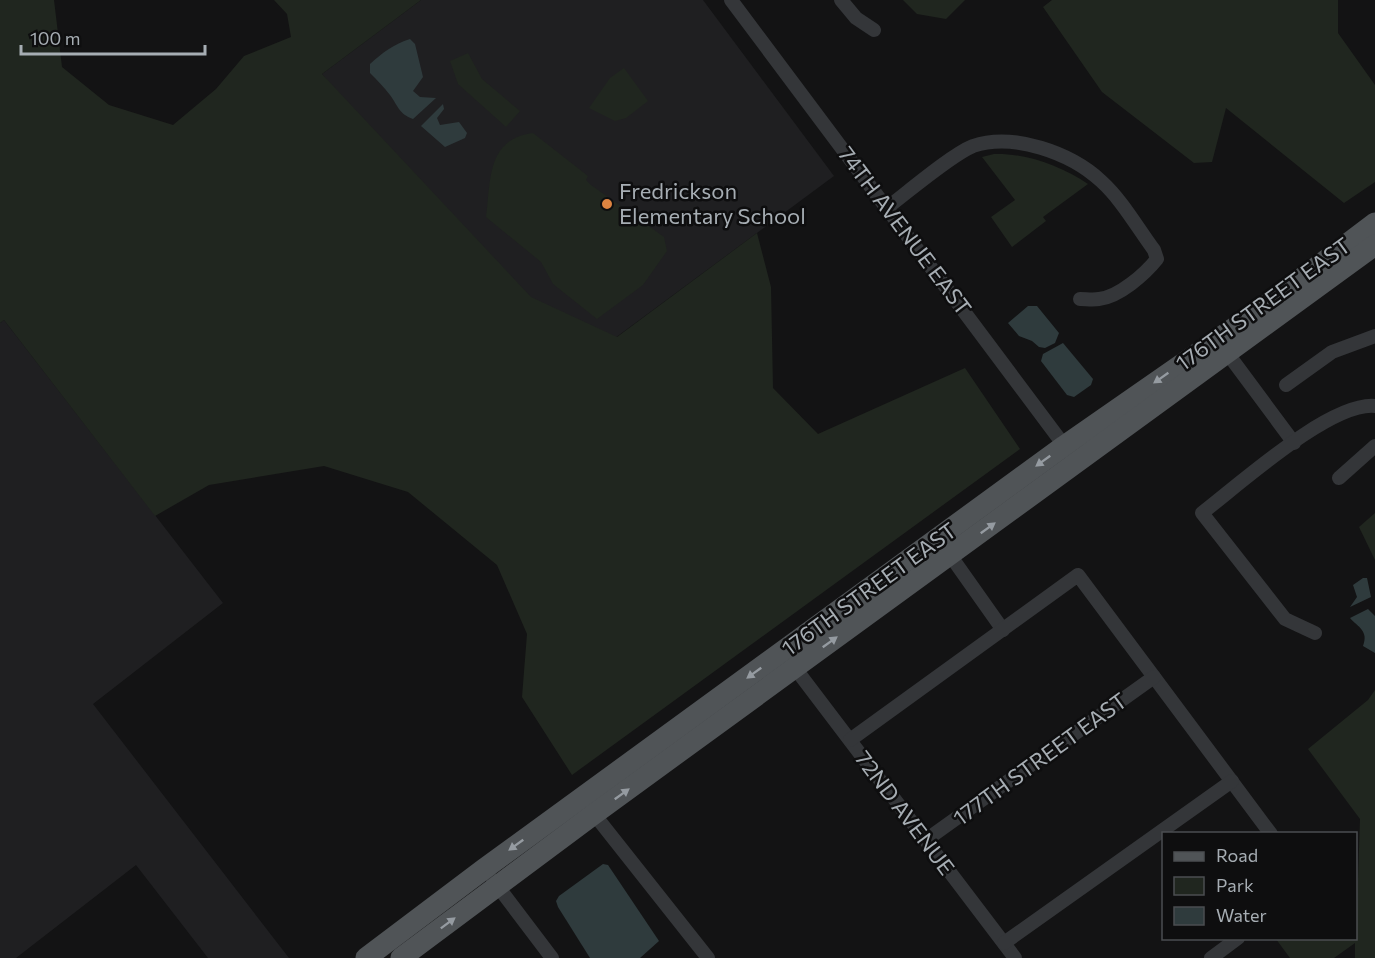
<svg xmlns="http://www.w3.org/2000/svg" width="1375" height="958" viewBox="0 0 1375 958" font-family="Commissioner,sans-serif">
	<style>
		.built { fill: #1f1f21 }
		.green { fill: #20261f }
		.water { fill: #2f3b3d }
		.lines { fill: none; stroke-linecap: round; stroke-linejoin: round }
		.minor { stroke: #343639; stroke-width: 14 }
		.primary { stroke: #505457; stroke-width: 21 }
		.oneway { fill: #959ba1 }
		.poi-dot { fill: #dd8441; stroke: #0e0e0f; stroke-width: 2 }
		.labels { text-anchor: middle; stroke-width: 5; stroke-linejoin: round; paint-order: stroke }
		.poi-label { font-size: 22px; fill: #a6adb3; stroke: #0e0e0f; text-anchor: start }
		.street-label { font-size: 22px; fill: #a6adb3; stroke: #0e0e0f }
	</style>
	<rect width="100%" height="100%" fill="#131314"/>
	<!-- built -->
	<g class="built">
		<path d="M 421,0 L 703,0 L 834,176 L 553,384 L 322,74 Z"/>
		<path d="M 4,320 L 223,603 L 93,704 L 289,958 L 208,958 L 136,865 L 16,958 L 0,958 L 0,323 Z"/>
	</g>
	<!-- green -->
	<g class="green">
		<path d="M 0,0 L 54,0 L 62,67 L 109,105 L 173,125 L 216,89 L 244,56 L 291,37 L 287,14 L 274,0 L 421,0 L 322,74 L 531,297 L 617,337 L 757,233 L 771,287 L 773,388 L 818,434 L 965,368 L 1020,449 L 572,775 L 522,697 L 527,634 L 497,565 L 408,492 L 324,466 L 209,485 L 155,516 L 4,320 L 0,323 Z"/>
		<path d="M 903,0 L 965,0 L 946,19 L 917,14 Z"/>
		<path d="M 1052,0 L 1338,0 L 1338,33 L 1375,85 L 1375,182 L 1344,203 L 1226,108 L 1212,162 L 1194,163 L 1102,92 L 1043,7 Z"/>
		<path d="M 468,53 L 482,79 L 520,111 L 506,127 L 458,84 L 450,61 Z"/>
		<path d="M 624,68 L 648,101 L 626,118 L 615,121 L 589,108 L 610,78 Z"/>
		<path d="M 533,133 L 588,176 L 586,180 L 591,185 L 664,237 L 667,251 L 643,285 L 597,319 L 553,284 L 541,262 L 486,217 C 491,181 486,139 533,133 Z"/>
		<path d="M 994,154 C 1026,153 1061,166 1088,184 L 1043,217 L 1046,221 L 1012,247 L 991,217 L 1015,200 L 982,157 Z"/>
		<path d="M 1375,513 L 1375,560 L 1359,527 Z"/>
		<path d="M 1375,690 L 1375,958 L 1355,958 L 1355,943 L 1334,958 L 1290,958 L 1276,939 L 1356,938 L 1360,819 L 1308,749 L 1368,700 Z"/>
	</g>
	<!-- water -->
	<g class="water">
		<path d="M 410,39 L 415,44 L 423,77 L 413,91 L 420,97 L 436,98 L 413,119 C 399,114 398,106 390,95 C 384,87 377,80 370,73 L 370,64 C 382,53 394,44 410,39 Z"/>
		<path d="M 443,104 L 444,109 L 437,118 L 440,125 L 459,122 L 467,133 L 465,138 L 445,147 L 421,126 Z"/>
		<path d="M 1028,306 L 1037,306 L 1059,333 L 1055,343 L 1045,348 L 1039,347 L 1032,341 L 1019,336 L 1008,323 Z"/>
		<path d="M 1063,343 L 1093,379 L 1091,385 L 1074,397 L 1067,395 L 1041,361 L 1043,354 Z"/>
		<path d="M 1363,578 L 1367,578 L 1371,597 L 1350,607 L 1357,597 L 1353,585 Z"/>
		<path d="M 1368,609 L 1375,616 L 1375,653 L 1363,646 C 1369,631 1358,627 1350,618 Z"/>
		<path d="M 603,864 L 608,865 L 659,941 L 640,958 L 590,958 L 558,907 L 556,901 L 559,896 Z"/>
	</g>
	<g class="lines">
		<!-- minor -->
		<g class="minor">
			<path d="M 731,0 L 1069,452"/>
			<path d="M 841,0 L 856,18 L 874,30"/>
			<path d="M 888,207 C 908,192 951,155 973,146 C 1013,132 1071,153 1101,181 C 1122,200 1137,227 1154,250 L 1157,259 C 1145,274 1119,297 1099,299 C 1093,300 1086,299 1080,299"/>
			<path d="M 1228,354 L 1294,443"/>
			<path d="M 1286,385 L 1332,352 L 1375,336"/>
			<path d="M 1339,478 L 1375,446"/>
			<path d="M 950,555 L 1003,630"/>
			<path d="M 1315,633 L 1285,619 L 1202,513 C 1240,484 1330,402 1375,406"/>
			<path d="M 795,668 L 1015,958"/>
			<path d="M 850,740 L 1078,575 L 1271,834"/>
			<path d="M 594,814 L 708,958"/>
			<path d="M 926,840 L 1154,677"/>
			<path d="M 493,880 L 552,958"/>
			<path d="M 1004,943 L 1232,781"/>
			<path d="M 1211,958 L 1238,938"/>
		</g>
		<!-- primary -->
		<g class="primary">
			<path d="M 366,958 L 484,869 L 1064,446 L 1261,309 L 1375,223"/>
			<path d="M 401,958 L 594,814 L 1375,245"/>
		</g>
	</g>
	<!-- one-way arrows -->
	<defs><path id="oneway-solid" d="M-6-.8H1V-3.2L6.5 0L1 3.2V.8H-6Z" transform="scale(1.5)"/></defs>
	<g class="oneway">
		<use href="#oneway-solid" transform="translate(1161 378) rotate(145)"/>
		<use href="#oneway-solid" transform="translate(1043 461) rotate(144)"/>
		<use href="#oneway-solid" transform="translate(988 528) rotate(-36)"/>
		<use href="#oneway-solid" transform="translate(830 642) rotate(-36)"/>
		<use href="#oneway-solid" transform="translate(754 673) rotate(144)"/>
		<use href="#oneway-solid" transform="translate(622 794) rotate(-36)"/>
		<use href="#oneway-solid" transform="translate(516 845) rotate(144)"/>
		<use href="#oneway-solid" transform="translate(448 923) rotate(-37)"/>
	</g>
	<!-- markers -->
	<circle class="poi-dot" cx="607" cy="204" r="6"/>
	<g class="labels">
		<!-- poi labels -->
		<g class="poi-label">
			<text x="619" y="199">Fredrickson<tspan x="619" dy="25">Elementary School</tspan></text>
		</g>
		<!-- street labels -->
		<g class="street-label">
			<text transform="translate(905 231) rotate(53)" y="8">74TH AVENUE EAST</text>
			<text transform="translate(1263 304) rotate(-36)" y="8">176TH STREET EAST</text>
			<text transform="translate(869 589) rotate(-36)" y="8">176TH STREET EAST</text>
			<text transform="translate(1040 759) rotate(-36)" y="8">177TH STREET EAST</text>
			<text transform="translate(905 813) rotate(53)" y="8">72ND AVENUE</text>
		</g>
	</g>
	<!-- legend -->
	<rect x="1162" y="832" width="195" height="108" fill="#0e0e0f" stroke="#4b4e51" stroke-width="1.5"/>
	<rect x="1174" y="852" width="30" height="9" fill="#505457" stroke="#4b4e51" stroke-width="1.5"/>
	<text x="1216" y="862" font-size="18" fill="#a6adb3">Road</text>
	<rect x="1174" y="877" width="30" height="18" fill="#20261f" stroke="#4b4e51" stroke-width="1.5"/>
	<text x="1216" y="892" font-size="18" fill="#a6adb3">Park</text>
	<rect x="1174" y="907" width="30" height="18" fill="#2f3b3d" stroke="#4b4e51" stroke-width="1.5"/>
	<text x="1216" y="922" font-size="18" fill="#a6adb3">Water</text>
	<!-- scale -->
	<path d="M21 45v9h184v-9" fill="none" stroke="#a6adb3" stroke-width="3"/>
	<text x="30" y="45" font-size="18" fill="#a6adb3" stroke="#0e0e0f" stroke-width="4.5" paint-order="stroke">100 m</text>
</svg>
